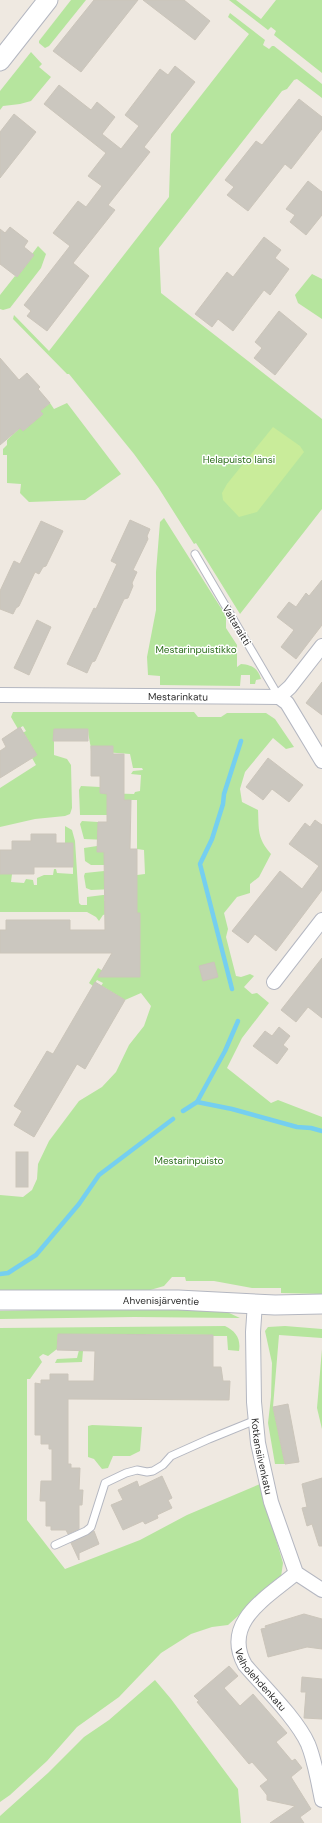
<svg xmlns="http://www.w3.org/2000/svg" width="322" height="1823" viewBox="0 0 322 1823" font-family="'DM Sans',sans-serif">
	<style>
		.green { fill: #b6e59e }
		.pitch { fill: #c9ec9a }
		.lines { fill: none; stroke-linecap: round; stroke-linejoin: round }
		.stream { stroke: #75cff0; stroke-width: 4.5 }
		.building { fill: #cbc7bf; stroke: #cbc5ba }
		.lane-casing { stroke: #b4b7c1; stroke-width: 9 }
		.street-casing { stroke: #b4b7c1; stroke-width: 16 }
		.secondary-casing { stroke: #b4b7c1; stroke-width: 21 }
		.lane { stroke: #fff; stroke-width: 7 }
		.street { stroke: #fff; stroke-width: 14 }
		.secondary { stroke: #fff; stroke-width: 19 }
		.labels { text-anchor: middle; stroke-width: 3; stroke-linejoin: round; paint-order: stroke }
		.park-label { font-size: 10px; fill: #2c6e1b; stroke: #fff }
		.street-label { font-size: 10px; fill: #2e2e2e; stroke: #fff }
	</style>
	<rect width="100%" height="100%" fill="#efe9e1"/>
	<!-- green -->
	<g class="green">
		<path d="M 71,0 L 86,0 L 49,46 L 45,48 L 39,43 L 39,41 Z"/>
		<path d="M 229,0 L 236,0 L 261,19 L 276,0 L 322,0 L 322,73 L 274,35 L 276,31 L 271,27 L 268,30 Z"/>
		<path d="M 230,13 L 265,40 L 263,45 L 269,49 L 272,46 L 274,46 L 322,84 L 322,98 L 297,79 L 294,80 L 287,89 L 282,91 L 159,248 L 161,293 L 322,419 L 322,509 L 240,614 L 196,543 L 194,544 L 158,487 L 134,454 L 69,374 L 67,374 L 13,319 L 14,315 L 49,351 L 169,197 L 171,134 L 249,34 L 228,17 Z"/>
		<path d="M 31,52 L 42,64 L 39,67 L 51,77 L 31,101 L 20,104 L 3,106 L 0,110 L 0,91 Z"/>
		<path d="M 38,246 L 46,254 L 41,268 L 10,308 L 3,310 L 0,309 L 0,295 L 15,276 L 17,277 L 34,255 L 32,254 Z"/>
		<path d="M 312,274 L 322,279 L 322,319 L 298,303 L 295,295 Z"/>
		<path d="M 50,403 L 54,409 L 67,403 L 121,474 L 85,500 L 29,502 L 20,493 L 21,484 L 7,483 L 7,455 L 3,455 L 3,449 L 7,445 L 7,440 L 20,428 L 23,431 L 43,414 L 40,411 Z"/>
		<path d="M 164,518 L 226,616 L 226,628 L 237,645 L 237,667 L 241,664 C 252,665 258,668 261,679 L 256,680 L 255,684 L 250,684 L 250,675 L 241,675 L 240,686 L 160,685 L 160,676 L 148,675 L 147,657 L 156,610 L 156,572 L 160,522 Z"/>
		<path d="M 13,712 L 194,712 L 198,717 L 221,717 L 227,713 L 266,713 L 275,719 L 294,747 L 286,749 L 273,738 L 245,772 L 240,789 L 242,802 L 258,810 C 259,830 257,838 271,854 L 259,877 L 250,884 L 250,893 L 237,897 L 224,913 L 228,929 L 226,937 L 236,976 L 241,977 L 250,974 L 254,976 L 244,987 L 252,994 L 257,993 L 269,1003 L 242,1038 L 227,1068 L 271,1103 L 278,1100 L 322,1117 L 322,1294 L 281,1293 L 281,1288 L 252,1288 L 214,1281 L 186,1281 L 185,1277 L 172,1277 L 164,1286 L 140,1293 L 0,1293 L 0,1195 L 23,1197 L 32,1190 L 37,1179 L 38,1164 L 49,1141 L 79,1101 L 102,1087 L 116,1072 L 129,1045 L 144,1026 L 151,1006 L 141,993 L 125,1000 L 102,986 L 99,989 L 103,983 L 97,980 L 93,986 L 89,983 L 98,968 L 113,977 L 140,977 L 140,913 L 107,914 L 103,915 L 99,921 L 96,917 L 87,912 L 0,912 L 0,874 L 12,874 L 11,882 L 24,883 L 26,879 L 33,880 L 34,885 L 37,885 L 37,878 L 44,875 L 53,875 L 54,869 L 56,869 L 57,873 L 73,874 L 73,844 L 65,843 L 65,826 L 72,830 L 75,841 L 79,903 L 81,905 L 87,905 L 87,897 L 103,895 L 104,895 L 104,901 L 137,899 L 137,875 L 145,874 L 144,850 L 137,849 L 137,800 L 107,800 L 107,815 L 80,815 L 79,790 L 81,786 L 100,787 L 100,793 L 134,794 L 135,792 L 140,791 L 141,775 L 131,774 L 133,771 L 143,770 L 142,768 L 133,768 L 130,754 L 91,751 C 91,744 88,737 88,729 L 54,729 L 54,755 L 67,759 L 71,765 L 72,808 L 70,814 L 65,816 L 35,819 L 0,827 L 0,788 L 36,765 L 32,758 L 37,755 L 25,735 L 21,734 L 26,731 L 23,726 L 18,729 L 11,717 Z"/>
		<path d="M 82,821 L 98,822 L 98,828 L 103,828 L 104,822 L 107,822 L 107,840 L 84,839 L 80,824 Z"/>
		<path d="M 97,846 L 98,852 L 103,852 L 103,847 L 114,865 L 91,865 L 85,861 L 84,848 Z"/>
		<path d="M 104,871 L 114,889 L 91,890 L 86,888 L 84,876 L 85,873 Z"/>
		<path d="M 39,1310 L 195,1310 L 227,1312 L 240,1318 L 134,1317 L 0,1319 L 0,1311 Z"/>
		<path d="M 225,1326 C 236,1331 241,1339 239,1351 L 228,1350 L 227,1336 L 213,1336 L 213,1335 L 146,1334 L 145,1338 L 127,1338 L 127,1334 L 58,1334 L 57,1349 L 48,1356 L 43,1354 L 39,1357 L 42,1362 L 30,1379 L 27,1379 L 27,1520 L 65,1569 L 140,1540 L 187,1515 L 260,1484 L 283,1563 L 281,1577 L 228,1625 L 212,1627 L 191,1634 L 161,1653 L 119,1697 L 77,1727 L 47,1761 L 10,1795 L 0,1802 L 0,1328 Z"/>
		<path d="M 285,1326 L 322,1329 L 322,1338 L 279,1335 L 273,1407 L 285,1464 L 275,1464 L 268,1423 L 271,1397 L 272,1363 L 265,1331 L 268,1327 Z"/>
		<path d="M 322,1349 L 322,1429 L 317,1408 Z"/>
		<path d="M 79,1350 L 83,1351 L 82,1362 L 55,1363 L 57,1359 L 77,1358 Z"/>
		<path d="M 92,1425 L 142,1427 L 140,1451 L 130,1456 L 113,1456 L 108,1468 L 102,1469 L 94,1459 L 88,1457 L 88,1426 Z"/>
		<path d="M 155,1680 L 171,1699 L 238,1789 L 241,1823 L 0,1823 L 0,1816 L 48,1773 L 84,1737 L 109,1720 Z"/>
	</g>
	<!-- pitch -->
	<path class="pitch" d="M 273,427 L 300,446 L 304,452 L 257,512 L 239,517 L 223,500 L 222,493 L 227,484 Z"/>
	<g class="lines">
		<!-- stream -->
		<g class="stream">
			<path d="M 232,989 L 200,864 L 212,839 L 223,804 L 224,794 L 241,741"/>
			<path d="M 197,1102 L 225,1051 L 238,1021"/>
			<path d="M 183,1111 L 197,1102 L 232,1109 L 297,1127 L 311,1128 L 322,1131"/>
			<path d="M 0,1274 L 8,1273 L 36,1255 L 79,1204 L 99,1175 L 173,1119"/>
		</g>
	</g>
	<!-- building -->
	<g class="building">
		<path d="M 94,0 L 138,0 L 81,72 L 53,51 Z"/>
		<path d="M 143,0 L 184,0 L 210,21 L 195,40 Z"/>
		<path d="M 175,66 L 195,82 L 144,147 L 150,152 L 108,205 L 115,210 L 73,263 L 89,276 L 47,331 L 27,316 L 31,311 L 24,305 L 70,246 L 53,233 L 78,201 L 86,207 L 102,186 L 88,176 L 106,153 L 44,104 L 59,85 L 91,110 L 97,102 L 115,117 L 102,134 L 121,149 L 139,126 L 125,115 L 160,69 L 168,75 Z"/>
		<path d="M 299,99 L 322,117 L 322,129 L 291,169 L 285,164 L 248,211 L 227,195 L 234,187 L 225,180 L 256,141 L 262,145 Z"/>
		<path d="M 14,114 L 36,132 L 0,178 L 0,132 Z"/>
		<path d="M 308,181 L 322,192 L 322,215 L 306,235 L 290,222 L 295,215 L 286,209 Z"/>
		<path d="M 10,227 L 28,241 L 24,247 L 34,255 L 17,277 L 0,264 L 0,229 L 5,233 Z"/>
		<path d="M 264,237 L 281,250 L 275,258 L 289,269 L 270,295 L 264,290 L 233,331 L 218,319 L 212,327 L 195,314 L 227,272 L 233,277 Z"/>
		<path d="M 279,311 L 307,334 L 275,375 L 254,358 L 262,348 L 255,342 Z"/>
		<path d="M 0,358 L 19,380 L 27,373 L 40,387 L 38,389 L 50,403 L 40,411 L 43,414 L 23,431 L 20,428 L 0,445 Z"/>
		<path d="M 130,520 L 150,529 L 147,536 L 148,539 L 133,570 L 137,572 L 132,583 L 133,586 L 128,598 L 124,599 L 95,661 L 92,662 L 87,673 L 67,664 L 94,608 L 96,609 L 117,564 L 111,561 Z"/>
		<path d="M 41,521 L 63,531 L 46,566 L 43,567 L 39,574 L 35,572 L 19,606 L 16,608 L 13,614 L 0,609 L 0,591 L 14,561 L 20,564 Z"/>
		<path d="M 322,580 L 322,625 L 296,659 L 281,647 L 294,630 L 277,617 L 289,602 L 296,607 L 306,593 L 309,596 Z"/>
		<path d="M 37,620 L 51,627 L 29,675 L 14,668 Z"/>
		<path d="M 322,682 L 322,715 L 306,703 Z"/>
		<path d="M 20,727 L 37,755 L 0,778 L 0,751 L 6,747 L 2,739 Z"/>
		<path d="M 54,729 L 88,729 L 88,741 L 53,741 Z"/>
		<path d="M 91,746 L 113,746 L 113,754 L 124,754 L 124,800 L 131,800 L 130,849 L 137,849 L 137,913 L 140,913 L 140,977 L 98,977 L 112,953 L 0,953 L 0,930 L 6,930 L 6,920 L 70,920 L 70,930 L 105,930 L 104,852 L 97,852 L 98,822 L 107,822 L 107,794 L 100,793 L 100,776 L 91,776 Z"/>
		<path d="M 268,758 L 303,785 L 289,802 L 272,789 L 263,800 L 246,787 Z"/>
		<path d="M 315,820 L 322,825 L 322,890 L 276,951 L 255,934 L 248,943 L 232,931 L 280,871 L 302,889 L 319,866 L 289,844 L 305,823 L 310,827 Z"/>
		<path d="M 31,834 L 56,834 L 56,843 L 73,843 L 73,867 L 34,867 L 34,874 L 0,874 L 0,850 L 12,850 L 12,841 L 31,841 Z"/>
		<path d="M 322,958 L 322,1018 L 308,1007 L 296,1022 L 281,1010 Z"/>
		<path d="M 214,962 L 218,977 L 203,981 L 199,966 Z"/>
		<path d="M 95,982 L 125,1000 L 85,1069 L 77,1064 L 34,1137 L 14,1125 L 22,1111 L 14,1106 L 47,1051 L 53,1054 Z"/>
		<path d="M 279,1027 L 290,1036 L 283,1045 L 288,1049 L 277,1064 L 253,1046 L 265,1031 L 272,1036 Z"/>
		<rect x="16" y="1152" width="12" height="35"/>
		<path d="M 58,1334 L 213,1335 L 213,1367 L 221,1367 L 223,1381 L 230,1381 L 229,1400 L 68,1399 L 68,1464 L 71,1464 L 71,1468 L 80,1468 L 79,1490 L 83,1490 L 82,1505 L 79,1505 L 79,1529 L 68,1534 L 66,1530 L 51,1530 L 51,1526 L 46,1526 L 46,1501 L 40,1501 L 41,1481 L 52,1481 L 52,1449 L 49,1449 L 49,1444 L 41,1444 L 41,1435 L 35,1435 L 35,1383 L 41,1384 L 41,1380 L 50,1380 L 50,1374 L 68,1374 L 68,1381 L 94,1381 L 95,1351 L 57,1350 Z"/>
		<path d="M 288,1404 L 299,1462 L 285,1464 L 273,1407 Z"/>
		<path d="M 162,1476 L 172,1498 L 168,1500 L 172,1508 L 157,1515 L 158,1518 L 145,1524 L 143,1521 L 123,1530 L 111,1505 L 123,1500 L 118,1490 L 137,1481 L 139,1487 Z"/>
		<path d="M 322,1478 L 322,1546 L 319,1546 L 312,1524 L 307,1526 L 302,1508 L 307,1507 L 302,1484 Z"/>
		<path d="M 94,1531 L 99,1544 L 79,1553 L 79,1560 L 71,1543 Z"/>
		<path d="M 304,1614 L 322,1619 L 322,1649 L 307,1647 L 268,1657 L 261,1629 L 266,1628 L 265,1626 Z"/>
		<path d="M 229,1666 L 238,1676 L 224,1688 L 240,1706 L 253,1694 L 287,1733 L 276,1742 L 292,1761 L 295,1759 L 302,1768 L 291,1777 L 311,1809 L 300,1817 L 304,1823 L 270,1823 L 295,1806 L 267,1800 L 267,1795 L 260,1786 L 268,1780 L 252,1762 L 249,1764 L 197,1702 L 199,1701 L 194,1696 Z"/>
		<path d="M 302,1677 L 322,1679 L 322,1719 L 304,1718 L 306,1692 L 301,1692 Z"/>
	</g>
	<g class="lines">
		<defs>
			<g id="lane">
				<path d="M 195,554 L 279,697"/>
				<path d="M 55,1545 L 86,1531 L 91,1527 L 105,1483 L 126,1473 L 137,1470 L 147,1472 L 153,1471 L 163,1465 L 171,1456 L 209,1439 L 256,1420"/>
			</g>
			<g id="street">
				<path id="s1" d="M 0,695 L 279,697 L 287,703 L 322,761"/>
				<path d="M 279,697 L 290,687 L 322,646"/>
				<path d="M 274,982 L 322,920"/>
				<path id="s2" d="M 255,1303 L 253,1332 L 254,1402 L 258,1443 L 271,1502 L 296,1573 L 322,1590"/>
				<path id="s3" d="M 296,1573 C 268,1597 221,1622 245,1665 C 263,1686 297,1719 308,1744 C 315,1761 318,1781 322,1800"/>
			</g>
			<g id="secondary">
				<path d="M 0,61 L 48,0"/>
				<path id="s4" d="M 0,1300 L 178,1300 L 275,1305 L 322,1304"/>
			</g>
		</defs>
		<!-- lane casing -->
		<use href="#lane" class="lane-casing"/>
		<!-- street casing -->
		<use href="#street" class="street-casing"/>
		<!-- secondary casing -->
		<use href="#secondary" class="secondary-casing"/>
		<!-- lane -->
		<use href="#lane" class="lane"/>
		<!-- street -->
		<use href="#street" class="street"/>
		<!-- secondary -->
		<use href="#secondary" class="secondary"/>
	</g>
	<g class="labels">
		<!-- park labels -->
		<g class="park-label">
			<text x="239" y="463">Helapuisto länsi</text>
			<text x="196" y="653">Mestarinpuistikko</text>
			<text x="189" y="1164">Mestarinpuisto</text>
		</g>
		<!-- street labels -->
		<g class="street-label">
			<text transform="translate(237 625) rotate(59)" y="4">Valtaraitti</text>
			<text dy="4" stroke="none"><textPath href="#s1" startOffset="178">Mestarinkatu</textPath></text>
			<text dy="4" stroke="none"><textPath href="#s4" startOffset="161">Ahvenisjärventie</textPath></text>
			<text dy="4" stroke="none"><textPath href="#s2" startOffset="154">Kotkansiivenkatu</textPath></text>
			<text dy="4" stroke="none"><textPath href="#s3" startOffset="138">Velholehdenkatu</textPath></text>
		</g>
	</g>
</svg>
